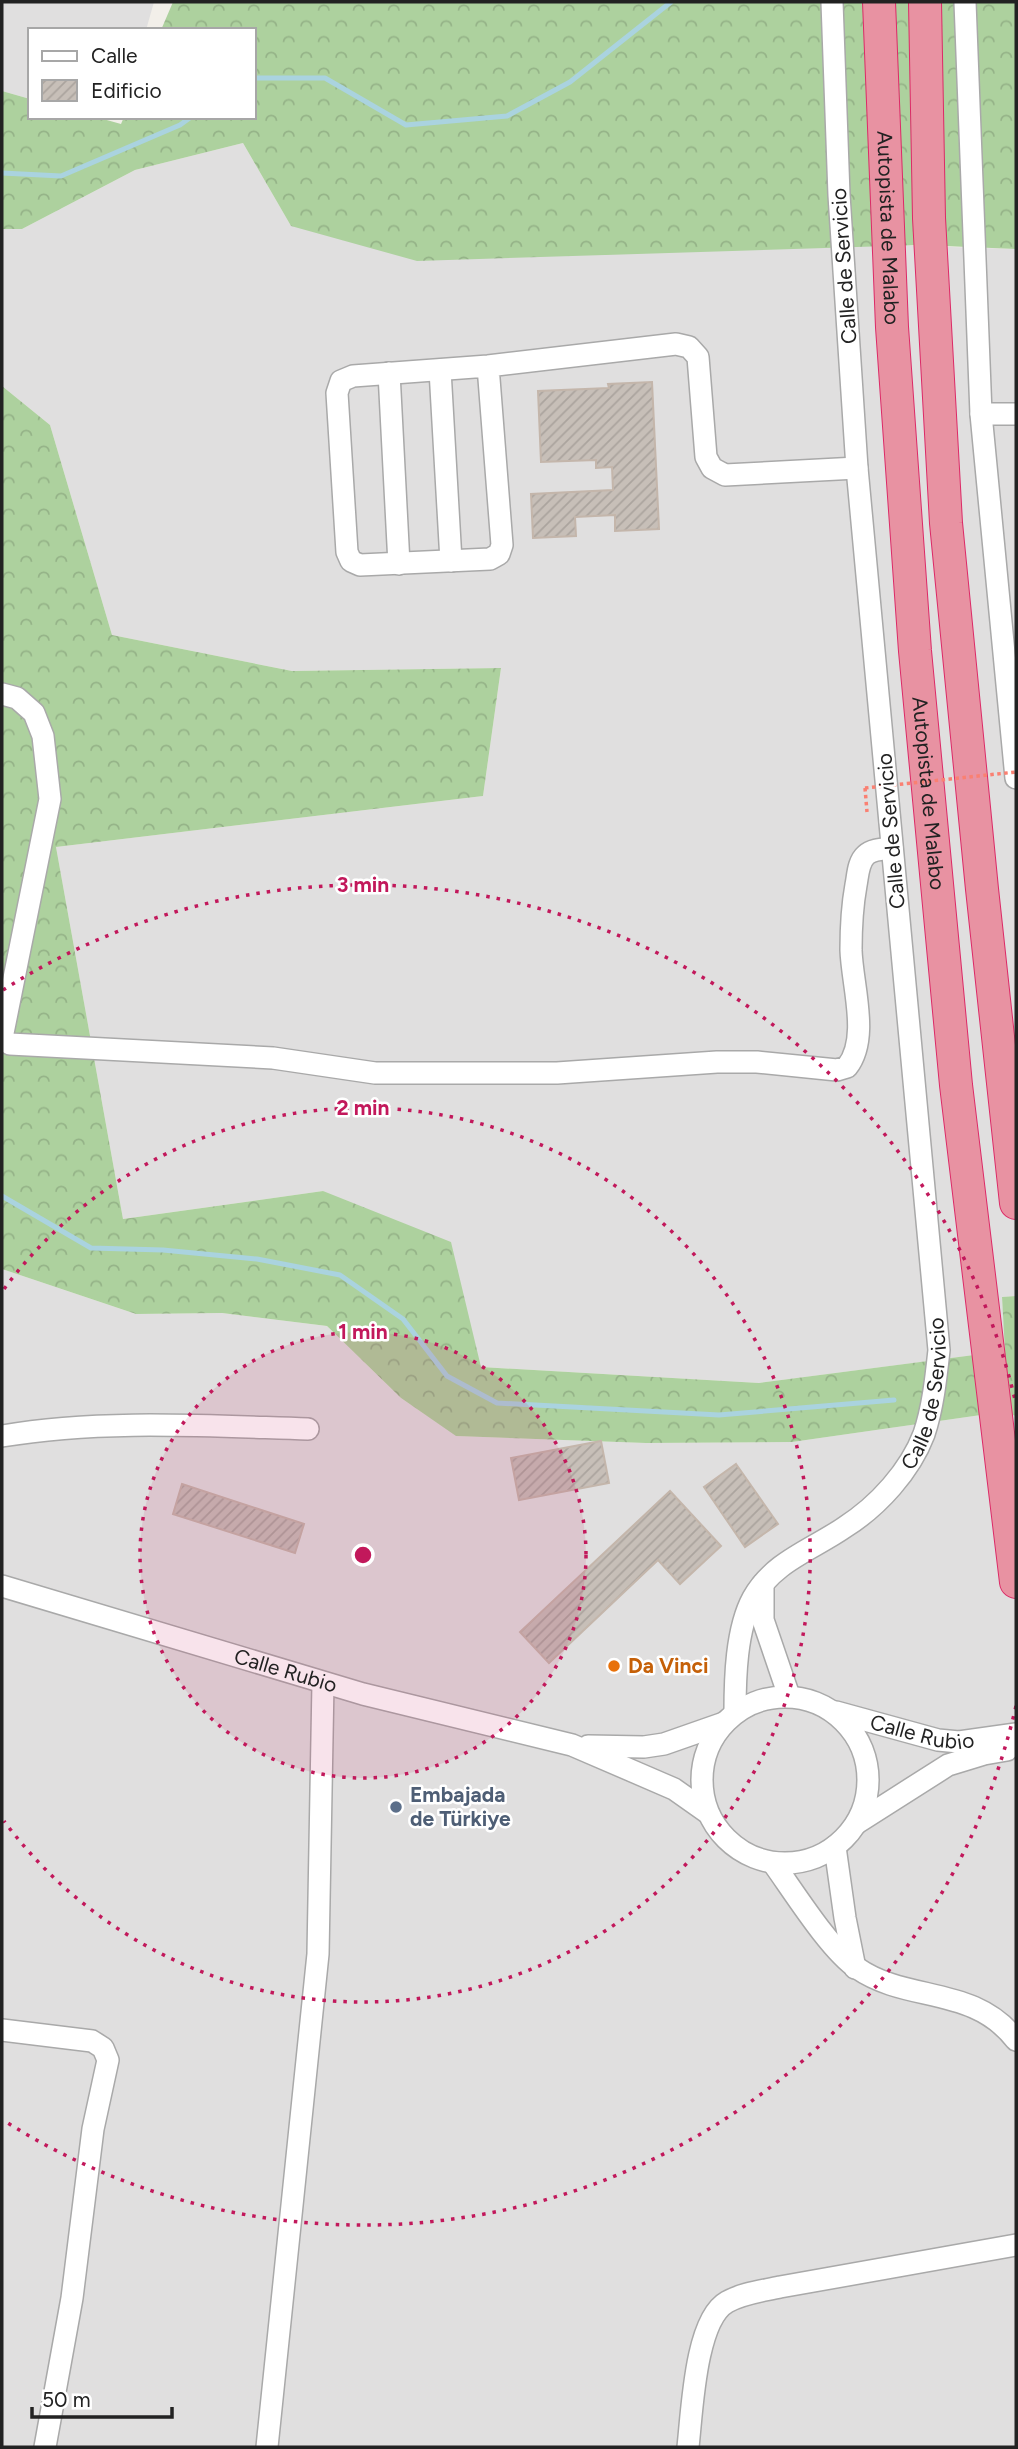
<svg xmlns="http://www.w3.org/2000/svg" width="1018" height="2449" viewBox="0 0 1018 2449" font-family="Figtree,sans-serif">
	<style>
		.residential { fill: #e0dfdf }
		.forest { fill: url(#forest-crowns) }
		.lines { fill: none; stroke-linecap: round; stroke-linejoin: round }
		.stream { stroke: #aad3df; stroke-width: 5 }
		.building { fill: url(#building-hatch); stroke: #c4b6ab; stroke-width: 2 }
		.minor-casing { stroke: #a9a9a9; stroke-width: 24 }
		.highway-casing { stroke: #dc2a67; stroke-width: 34 }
		.path { stroke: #fa8072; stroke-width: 3.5; stroke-dasharray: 3.5 3.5; stroke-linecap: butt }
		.minor { stroke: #fff; stroke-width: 21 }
		.highway { stroke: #e892a2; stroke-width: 32 }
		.path-bridge { stroke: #fa8072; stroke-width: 3.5; stroke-dasharray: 3.5 3.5; stroke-linecap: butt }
		.ring { fill: none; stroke: #c2185b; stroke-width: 3.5; stroke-dasharray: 3.5 7 }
		.food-dot { fill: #e8710a; stroke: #fff; stroke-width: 2.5 }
		.service-dot { fill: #5c6f8a; stroke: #fff; stroke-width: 2.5 }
		.labels { text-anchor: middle; stroke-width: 5; stroke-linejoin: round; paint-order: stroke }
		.street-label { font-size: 21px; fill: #222; stroke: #fff }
		.food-label { font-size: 21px; font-weight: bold; fill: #c56008; stroke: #fff; text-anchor: start }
		.service-label { font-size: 21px; font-weight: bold; fill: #4e5e75; stroke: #fff; text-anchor: start }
		.centre { fill: #c2185b; stroke: #fff; stroke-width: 3.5 }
		.ring-label { font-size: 21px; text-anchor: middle; font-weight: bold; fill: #c2185b; stroke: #fff; stroke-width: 5; stroke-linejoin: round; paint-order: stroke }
	</style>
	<defs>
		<pattern id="forest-crowns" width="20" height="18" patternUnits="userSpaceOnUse" patternTransform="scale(1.75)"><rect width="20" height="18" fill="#add19e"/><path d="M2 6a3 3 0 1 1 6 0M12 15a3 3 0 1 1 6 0" fill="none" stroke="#95b388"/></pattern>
		<pattern id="building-hatch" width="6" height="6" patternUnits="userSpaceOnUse" patternTransform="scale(1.75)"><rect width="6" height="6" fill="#c7bfb8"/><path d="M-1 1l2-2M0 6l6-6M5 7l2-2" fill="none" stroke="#aba49e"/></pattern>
	</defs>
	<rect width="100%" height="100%" fill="#f2efe9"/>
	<!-- residential -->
	<g class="residential">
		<path d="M 2,2 L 154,2 L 146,30 L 30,30 L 30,99 L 2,91 Z"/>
		<path d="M 243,143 L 291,226 L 1016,249 L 1016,1296 L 1002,1297 L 1006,1351 L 759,1383 L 481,1367 L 323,1191 L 123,1219 L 56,847 L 483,796 L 501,668 L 292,671 L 112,635 L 50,425 L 2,386 L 2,229 L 22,229 L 135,170 Z"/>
		<path d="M 2,1269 L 136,1314 L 222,1313 L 327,1326 L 401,1398 L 457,1436 L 646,1443 L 792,1442 L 1002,1412 L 1016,1416 L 1016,2447 L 2,2447 Z"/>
	</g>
	<!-- forest -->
	<g class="forest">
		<path d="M 173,2 L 1016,2 L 1016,249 L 920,245 L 417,261 L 291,226 L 243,143 L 135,170 L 22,229 L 2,229 L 2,91 L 30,99 L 30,117 L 96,117 L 121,124 L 124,117 L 254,117 L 254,30 L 161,30 Z"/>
		<path d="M 2,386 L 50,425 L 112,635 L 292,671 L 501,668 L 483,796 L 56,847 L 123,1219 L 323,1191 L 451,1242 L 481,1367 L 759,1383 L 1005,1351 L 1002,1297 L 1016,1296 L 1016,1416 L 1002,1412 L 792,1442 L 646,1443 L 456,1436 L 401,1398 L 327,1326 L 222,1313 L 136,1314 L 2,1269 Z"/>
	</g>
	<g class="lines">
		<!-- stream -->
		<g class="stream">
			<path d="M 254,78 L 325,78 L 406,125 L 507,116 L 570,82 L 671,2"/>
			<path d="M 2,173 L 61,176 L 180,125 L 191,117"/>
			<path d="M 2,1196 L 91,1248 L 163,1250 L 257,1259 L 340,1275 L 403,1319 L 447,1376 L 497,1403 L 719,1415 L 894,1400"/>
		</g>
	</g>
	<!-- building -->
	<g class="building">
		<path d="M 652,382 L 659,529 L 615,531 L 615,515 L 575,517 L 576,536 L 533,538 L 531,494 L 613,490 L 612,467 L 596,468 L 596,460 L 541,462 L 538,391 L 609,388 L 608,384 Z"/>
		<path d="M 601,1441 L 609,1483 L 519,1500 L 511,1458 Z"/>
		<path d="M 736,1464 L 778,1524 L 745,1547 L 704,1487 Z"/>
		<path d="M 182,1484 L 304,1524 L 295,1553 L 173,1514 Z"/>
		<path d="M 670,1491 L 721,1546 L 680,1584 L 658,1560 L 549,1663 L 520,1632 Z"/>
	</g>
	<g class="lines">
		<defs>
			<g id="minor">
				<path d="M 965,2 L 981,414 L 1016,778"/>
				<path d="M 488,366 L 502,545 L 499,554 L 490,559 L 360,565 L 351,561 L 347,552 L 337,393 L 341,381 L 353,376 L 488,366 L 676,344 L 689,347 L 698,357 L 706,457 L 712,468 L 725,475 L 857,468"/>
				<path d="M 440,370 L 451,561"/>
				<path d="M 389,373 L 399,564"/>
				<path d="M 981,414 L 1016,414"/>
				<path d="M 2,694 L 17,698 L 34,713 L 43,736 L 50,799 L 3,1033 L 4,1040 L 10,1044 L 273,1058 L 375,1073 L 557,1073 L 717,1062 L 757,1062 L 837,1070 L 847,1067 C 870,1038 852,985 851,950 C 851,928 852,907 856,885 C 858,875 858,862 866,855 C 872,849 884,849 892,848"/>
				<path d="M 2,1436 C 102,1419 207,1426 308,1429"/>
				<path d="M 763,1584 L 763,1620 L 789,1696"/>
				<path id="s1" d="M 2,1586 L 363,1694 L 572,1745 L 674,1789 L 708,1813"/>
				<circle cx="785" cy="1780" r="83"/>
				<path id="s2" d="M 836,1712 L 938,1740 L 959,1742 L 1016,1734"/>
				<path id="s3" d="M 735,1713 C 735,1679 736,1629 753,1598 C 774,1561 812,1550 845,1527 C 878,1506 910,1471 924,1434 C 933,1407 936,1378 939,1350 L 857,468 L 839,195 L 832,2"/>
				<path d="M 588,1746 L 644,1747 L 664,1744 L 724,1723"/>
				<path d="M 857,1823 L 948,1765 L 984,1754 L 1007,1750"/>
				<path d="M 835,1847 L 845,1918 L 855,1968"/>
				<path d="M 773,1863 C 794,1892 830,1950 857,1968 C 907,2003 974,1985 1016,2040"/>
				<path d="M 2,2030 L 92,2041 L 103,2048 L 108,2060 L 93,2129 L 72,2298 L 45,2447"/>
				<path d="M 267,2447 L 318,1954 L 323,1683"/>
				<path d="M 688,2447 C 692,2413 695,2320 727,2302 C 743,2293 762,2291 780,2287 L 1016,2245"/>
			</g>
			<g id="highway">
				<path id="s4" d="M 879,2 L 892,327 L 915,651 L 956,1085 L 1016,1582"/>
				<path d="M 925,2 L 929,218 L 946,523 L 982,889 L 1016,1203"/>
			</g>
		</defs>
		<!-- minor casing -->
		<use href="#minor" class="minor-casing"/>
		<!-- highway casing -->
		<use href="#highway" class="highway-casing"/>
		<!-- path -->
		<path class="path" d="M 865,788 L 867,812"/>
		<!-- minor -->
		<use href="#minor" class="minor"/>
		<!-- highway -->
		<use href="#highway" class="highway"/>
		<!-- path-bridge -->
		<path class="path-bridge" d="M 865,788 L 1016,772"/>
	</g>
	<!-- distance rings -->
	<circle cx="363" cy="1555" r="223" fill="#c2185b" fill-opacity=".12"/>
	<g class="ring">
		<circle cx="363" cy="1555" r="223"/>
		<path d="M4 1289A447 447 0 1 1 4 1821"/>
		<path d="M1016 1706A670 670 0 0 1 3 2120M3 990A670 670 0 0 1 1016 1404"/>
	</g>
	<!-- markers -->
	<circle class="food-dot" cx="614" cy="1666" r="7"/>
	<circle class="service-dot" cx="396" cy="1807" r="7"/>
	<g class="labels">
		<!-- street labels -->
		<g class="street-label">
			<text dy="7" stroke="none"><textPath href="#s4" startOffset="226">Autopista de Malabo</textPath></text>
			<text transform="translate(844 266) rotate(-94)" y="7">Calle de Servicio</text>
			<text dy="7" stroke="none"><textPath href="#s4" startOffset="793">Autopista de Malabo</textPath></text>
			<text transform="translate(891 831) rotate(-95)" y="7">Calle de Servicio</text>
			<text dy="7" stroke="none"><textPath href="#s3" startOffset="399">Calle de Servicio</textPath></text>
			<text dy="7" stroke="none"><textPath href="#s1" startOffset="296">Calle Rubio</textPath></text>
			<text dy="7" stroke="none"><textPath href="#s2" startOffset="89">Calle Rubio</textPath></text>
		</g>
		<!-- food labels -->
		<g class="food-label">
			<text x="628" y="1673">Da Vinci</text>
		</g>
		<!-- service labels -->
		<g class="service-label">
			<text x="410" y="1802">Embajada<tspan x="410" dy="24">de Türkiye</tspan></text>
		</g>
	</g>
	<circle cx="363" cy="1555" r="10" class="centre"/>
	<g class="ring-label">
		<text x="363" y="892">3 min</text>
		<text x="363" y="1115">2 min</text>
		<text x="363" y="1339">1 min</text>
	</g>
	<!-- border -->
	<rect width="1018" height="2449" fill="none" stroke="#222222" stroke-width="7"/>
	<!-- legend -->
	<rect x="28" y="28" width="228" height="91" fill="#ffffff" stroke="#a7a7a7" stroke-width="2"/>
	<rect x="42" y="51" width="35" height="10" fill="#ffffff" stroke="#a7a7a7" stroke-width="2"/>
	<text x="91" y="63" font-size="21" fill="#222222">Calle</text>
	<rect x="42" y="80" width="35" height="21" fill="url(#building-hatch)" stroke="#a7a7a7" stroke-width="2"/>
	<text x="91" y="98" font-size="21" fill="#222222">Edificio</text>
	<!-- scale -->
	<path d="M32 2407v10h140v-10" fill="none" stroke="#222222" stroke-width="3.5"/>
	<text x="42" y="2407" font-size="21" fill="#222222" stroke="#ffffff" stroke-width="5" paint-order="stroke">50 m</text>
</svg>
